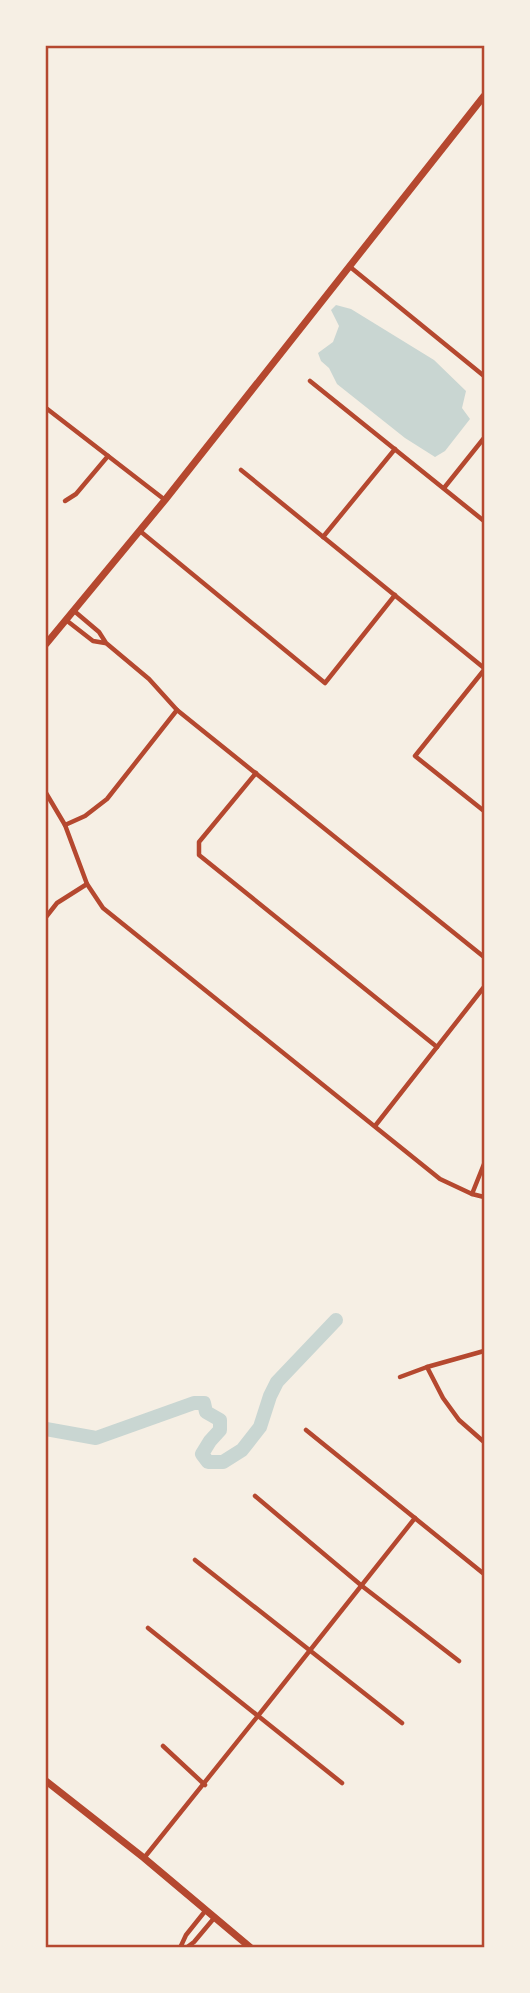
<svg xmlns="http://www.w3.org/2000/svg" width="530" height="1993" viewBox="0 0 530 1993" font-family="'IBM Plex Sans',sans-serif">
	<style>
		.water { fill: #c9d6d2 }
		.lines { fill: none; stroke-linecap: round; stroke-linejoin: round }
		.river { stroke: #c9d6d2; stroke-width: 14 }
		.minor { stroke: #b5482f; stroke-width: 4.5 }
		.secondary { stroke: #b5482f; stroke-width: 7 }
		.neatline { fill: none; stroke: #b5482f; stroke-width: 2.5 }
	</style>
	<rect width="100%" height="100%" fill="#f6efe4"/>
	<!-- water -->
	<path class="water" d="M 336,305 L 351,309 L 434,360 L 466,391 L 462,408 L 470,419 L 445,451 L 435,457 L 405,438 L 337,384 L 329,368 L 321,361 L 318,353 L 333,342 L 339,326 L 331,310 Z"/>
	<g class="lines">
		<!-- river -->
		<path class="river" d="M 46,1429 L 96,1438 L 194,1403 L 204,1403 L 206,1412 L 220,1420 L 220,1430 L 210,1441 L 202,1454 L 208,1462 L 223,1462 L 242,1450 L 260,1427 L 270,1396 L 277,1382 L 336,1320"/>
		<!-- minor -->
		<g class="minor">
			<path d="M 349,266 L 484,376"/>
			<path d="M 310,381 L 484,521"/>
			<path d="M 46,408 L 165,500"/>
			<path d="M 241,470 L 484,668"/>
			<path d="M 444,488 L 484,438"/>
			<path d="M 65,501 L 76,494 L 108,456"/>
			<path d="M 140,531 L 325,683 L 395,595"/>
			<path d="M 323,537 L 395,449"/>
			<path d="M 73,610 L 99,632 L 106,643 L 149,679 L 177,710 L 484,957"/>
			<path d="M 66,620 L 93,641 L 105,643"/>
			<path d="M 484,670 L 415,756 L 484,811"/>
			<path d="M 256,773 L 199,842 L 199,855 L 437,1047"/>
			<path d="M 46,793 L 65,825 L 87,884 L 103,908 L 440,1179 L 472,1194 L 484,1197"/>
			<path d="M 65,825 L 85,816 L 107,799 L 177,710"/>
			<path d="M 46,917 L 57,903 L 87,884"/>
			<path d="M 375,1126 L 484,987"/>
			<path d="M 472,1194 L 484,1164"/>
			<path d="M 427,1367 L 443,1398 L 459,1420 L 484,1442"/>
			<path d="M 400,1377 L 427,1367 L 484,1351"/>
			<path d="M 306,1430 L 484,1574"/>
			<path d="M 255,1496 L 362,1586 L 459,1661"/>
			<path d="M 195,1560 L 402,1723"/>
			<path d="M 148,1628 L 342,1783"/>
			<path d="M 163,1746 L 205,1785"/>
			<path d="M 144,1858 C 235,1745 325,1632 415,1518"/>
			<path d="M 180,1948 L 186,1935 L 206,1910"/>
			<path d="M 186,1948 L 194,1942 L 215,1917"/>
		</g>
		<!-- secondary -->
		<g class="secondary">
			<path d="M 46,644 L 165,500 L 484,96"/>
			<path d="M 46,1781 L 144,1858 L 251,1948"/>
		</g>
	</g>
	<!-- border -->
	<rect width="530" height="1993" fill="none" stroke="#f6efe4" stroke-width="94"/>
	<rect x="47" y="47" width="436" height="1899" class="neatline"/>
</svg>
